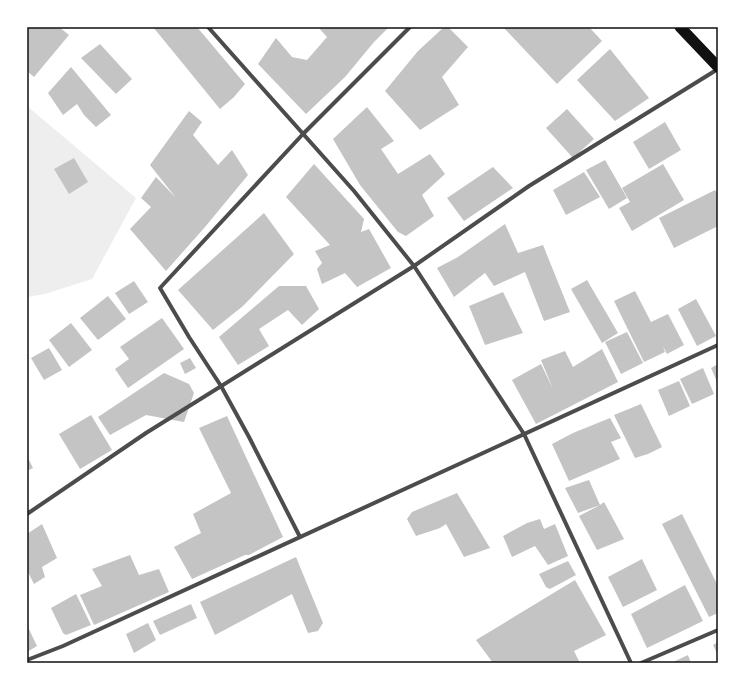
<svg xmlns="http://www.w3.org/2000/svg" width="745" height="690" viewBox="0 0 745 690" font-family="'Roboto Condensed',sans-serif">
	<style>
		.green { fill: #eee }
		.building { fill: #c4c4c4 }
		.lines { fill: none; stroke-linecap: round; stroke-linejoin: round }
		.minor { stroke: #4c4c4c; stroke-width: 4 }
		.trunk { stroke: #111; stroke-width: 11 }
		.neatline { fill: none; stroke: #111; stroke-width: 1.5 }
	</style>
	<rect width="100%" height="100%" fill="#fff"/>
	<!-- green -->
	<path class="green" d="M 27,106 L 136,198 L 92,279 L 45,294 L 27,297 Z"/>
	<!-- building -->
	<g class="building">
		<path d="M 27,27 L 59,27 L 69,35 L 34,77 L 27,71 Z"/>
		<path d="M 153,27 L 197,27 L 245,84 L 234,97 L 220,109 Z"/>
		<path d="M 318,27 L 389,27 L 374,42 L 345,77 L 306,114 L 258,64 L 276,38 L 292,57 L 307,60 L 327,37 Z"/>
		<path d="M 444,27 L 448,27 L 468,47 L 442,77 L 459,105 L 420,130 L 385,91 L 418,51 Z"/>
		<path d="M 503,27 L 589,27 L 602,41 L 557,84 Z"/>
		<path d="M 100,44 L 132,79 L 116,94 L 81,58 Z"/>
		<path d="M 610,49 L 649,98 L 615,121 L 577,80 Z"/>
		<path d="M 71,67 L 111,115 L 96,127 L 84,115 L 77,104 L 63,115 L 48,93 Z"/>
		<path d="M 367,107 L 394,141 L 381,149 L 398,174 L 430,154 L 445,174 L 422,195 L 434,216 L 406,236 L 398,232 L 360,185 L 333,139 Z"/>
		<path d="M 567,109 L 594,139 L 573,158 L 546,128 Z"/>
		<path d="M 189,111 L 202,122 L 193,135 L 218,165 L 232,150 L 248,175 L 205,227 L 166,271 L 130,229 L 151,207 L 141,198 L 156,177 L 176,198 L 150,165 Z"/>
		<path d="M 665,122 L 681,150 L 649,169 L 633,142 Z"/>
		<path d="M 74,158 L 88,182 L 69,194 L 54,169 Z"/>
		<path d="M 605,160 L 627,198 L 609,209 L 586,170 Z"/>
		<path d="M 314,164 L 364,219 L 361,232 L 369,229 L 391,268 L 357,287 L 345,273 L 322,284 L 317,269 L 322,263 L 315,251 L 330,245 L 286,197 Z"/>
		<path d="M 663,164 L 684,200 L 632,231 L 619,208 L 630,202 L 622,188 Z"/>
		<path d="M 493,167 L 513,188 L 464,221 L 447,198 Z"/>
		<path d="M 584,172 L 600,197 L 566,215 L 553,190 Z"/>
		<path d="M 715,190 L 718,195 L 718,226 L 674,248 L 659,218 Z"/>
		<path d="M 264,213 L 294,254 L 243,306 L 213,330 L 178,290 Z"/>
		<path d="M 505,224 L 518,253 L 543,245 L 570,312 L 544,321 L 525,272 L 494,286 L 485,273 L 454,297 L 437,268 L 458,257 Z"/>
		<path d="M 587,280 L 618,333 L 602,343 L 571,289 Z"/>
		<path d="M 134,281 L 148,302 L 129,314 L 115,293 Z"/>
		<path d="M 279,286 L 306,286 L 319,309 L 302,325 L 288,310 L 259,329 L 269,346 L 238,365 L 219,337 Z"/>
		<path d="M 635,291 L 651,322 L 668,314 L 684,345 L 667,354 L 663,346 L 665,352 L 644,362 L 614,301 Z"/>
		<path d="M 503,292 L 523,333 L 485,345 L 469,306 Z"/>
		<path d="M 108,296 L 126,319 L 98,340 L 80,318 Z"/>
		<path d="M 696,299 L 716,336 L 697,346 L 678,309 Z"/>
		<path d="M 162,318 L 184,349 L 128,388 L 115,369 L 129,359 L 120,347 Z"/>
		<path d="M 71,323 L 92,350 L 69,367 L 49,340 Z"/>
		<path d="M 627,332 L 643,363 L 621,374 L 605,342 Z"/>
		<path d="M 49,348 L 62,370 L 44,380 L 31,358 Z"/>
		<path d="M 602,349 L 618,382 L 536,424 L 512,380 L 541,364 L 553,389 L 541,360 L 565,351 L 573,367 Z"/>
		<path d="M 190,358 L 196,368 L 185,374 L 180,363 Z"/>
		<path d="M 718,364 L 718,384 L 711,368 Z"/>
		<path d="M 703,368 L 714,394 L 692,404 L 680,379 Z"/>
		<path d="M 164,373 L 189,384 L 194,393 L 184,422 L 146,415 L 110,435 L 98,417 Z"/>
		<path d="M 679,381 L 690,406 L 669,416 L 658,390 Z"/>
		<path d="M 641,404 L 662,447 L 648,454 L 635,458 L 614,415 Z"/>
		<path d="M 91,415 L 112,450 L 80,469 L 59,434 Z"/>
		<path d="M 227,416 L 283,537 L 249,555 L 245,555 L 192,579 L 174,547 L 201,533 L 193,514 L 231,493 L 199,428 Z"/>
		<path d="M 610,418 L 621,438 L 611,442 L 620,459 L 569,481 L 552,444 L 573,433 Z"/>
		<path d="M 27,456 L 33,468 L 27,471 Z"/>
		<path d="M 589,480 L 600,505 L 604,502 L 624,539 L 597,550 L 579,516 L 600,505 L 578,513 L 565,488 Z"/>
		<path d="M 457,493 L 490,548 L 464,557 L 446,524 L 440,528 L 416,536 L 407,519 L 412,512 Z"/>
		<path d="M 682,514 L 718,586 L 718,613 L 709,617 L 662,524 Z"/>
		<path d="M 540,519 L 544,529 L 555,524 L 568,556 L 548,565 L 535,546 L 512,557 L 503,536 L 527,523 Z"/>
		<path d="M 42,524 L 57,558 L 42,567 L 45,577 L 34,584 L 27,570 L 27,534 Z"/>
		<path d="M 130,555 L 139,575 L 159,569 L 169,592 L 94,625 L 80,595 L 102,586 L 92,569 Z"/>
		<path d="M 296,557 L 323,623 L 318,631 L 308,633 L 292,594 L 215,635 L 200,602 Z"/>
		<path d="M 642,559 L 657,590 L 623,607 L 608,577 Z"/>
		<path d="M 568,561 L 576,575 L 550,589 L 546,587 L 539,574 Z"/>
		<path d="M 575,580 L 606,635 L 574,651 L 580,663 L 493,663 L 476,640 Z"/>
		<path d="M 685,585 L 703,621 L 647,648 L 631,614 Z"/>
		<path d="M 76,594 L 91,625 L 66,635 L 63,633 L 51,608 Z"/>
		<path d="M 191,604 L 197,618 L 160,635 L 153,621 Z"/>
		<path d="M 148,623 L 156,640 L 134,653 L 126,634 Z"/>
		<path d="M 27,625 L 37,646 L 27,652 Z"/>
		<path d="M 718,642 L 718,655 L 713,645 Z"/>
		<path d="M 688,655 L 691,663 L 671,663 Z"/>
	</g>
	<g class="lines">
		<!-- minor -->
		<g class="minor">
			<path d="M 208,27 L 354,191 L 414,266 L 524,434 L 631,663"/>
			<path d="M 27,514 L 146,433 L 414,266 L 529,186 L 718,69"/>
			<path d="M 300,537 L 249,437 L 221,386 L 189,337 L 160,288 L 303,134 L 410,27"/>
			<path d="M 27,660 L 63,646 L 718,345"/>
			<path d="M 641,663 L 718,630"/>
		</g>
		<!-- trunk -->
		<path class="trunk" d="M 680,27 L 718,67"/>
	</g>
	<!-- border -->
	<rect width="745" height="690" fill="none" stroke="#ffffff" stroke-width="56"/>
	<rect x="28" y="28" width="689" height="634" class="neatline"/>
</svg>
